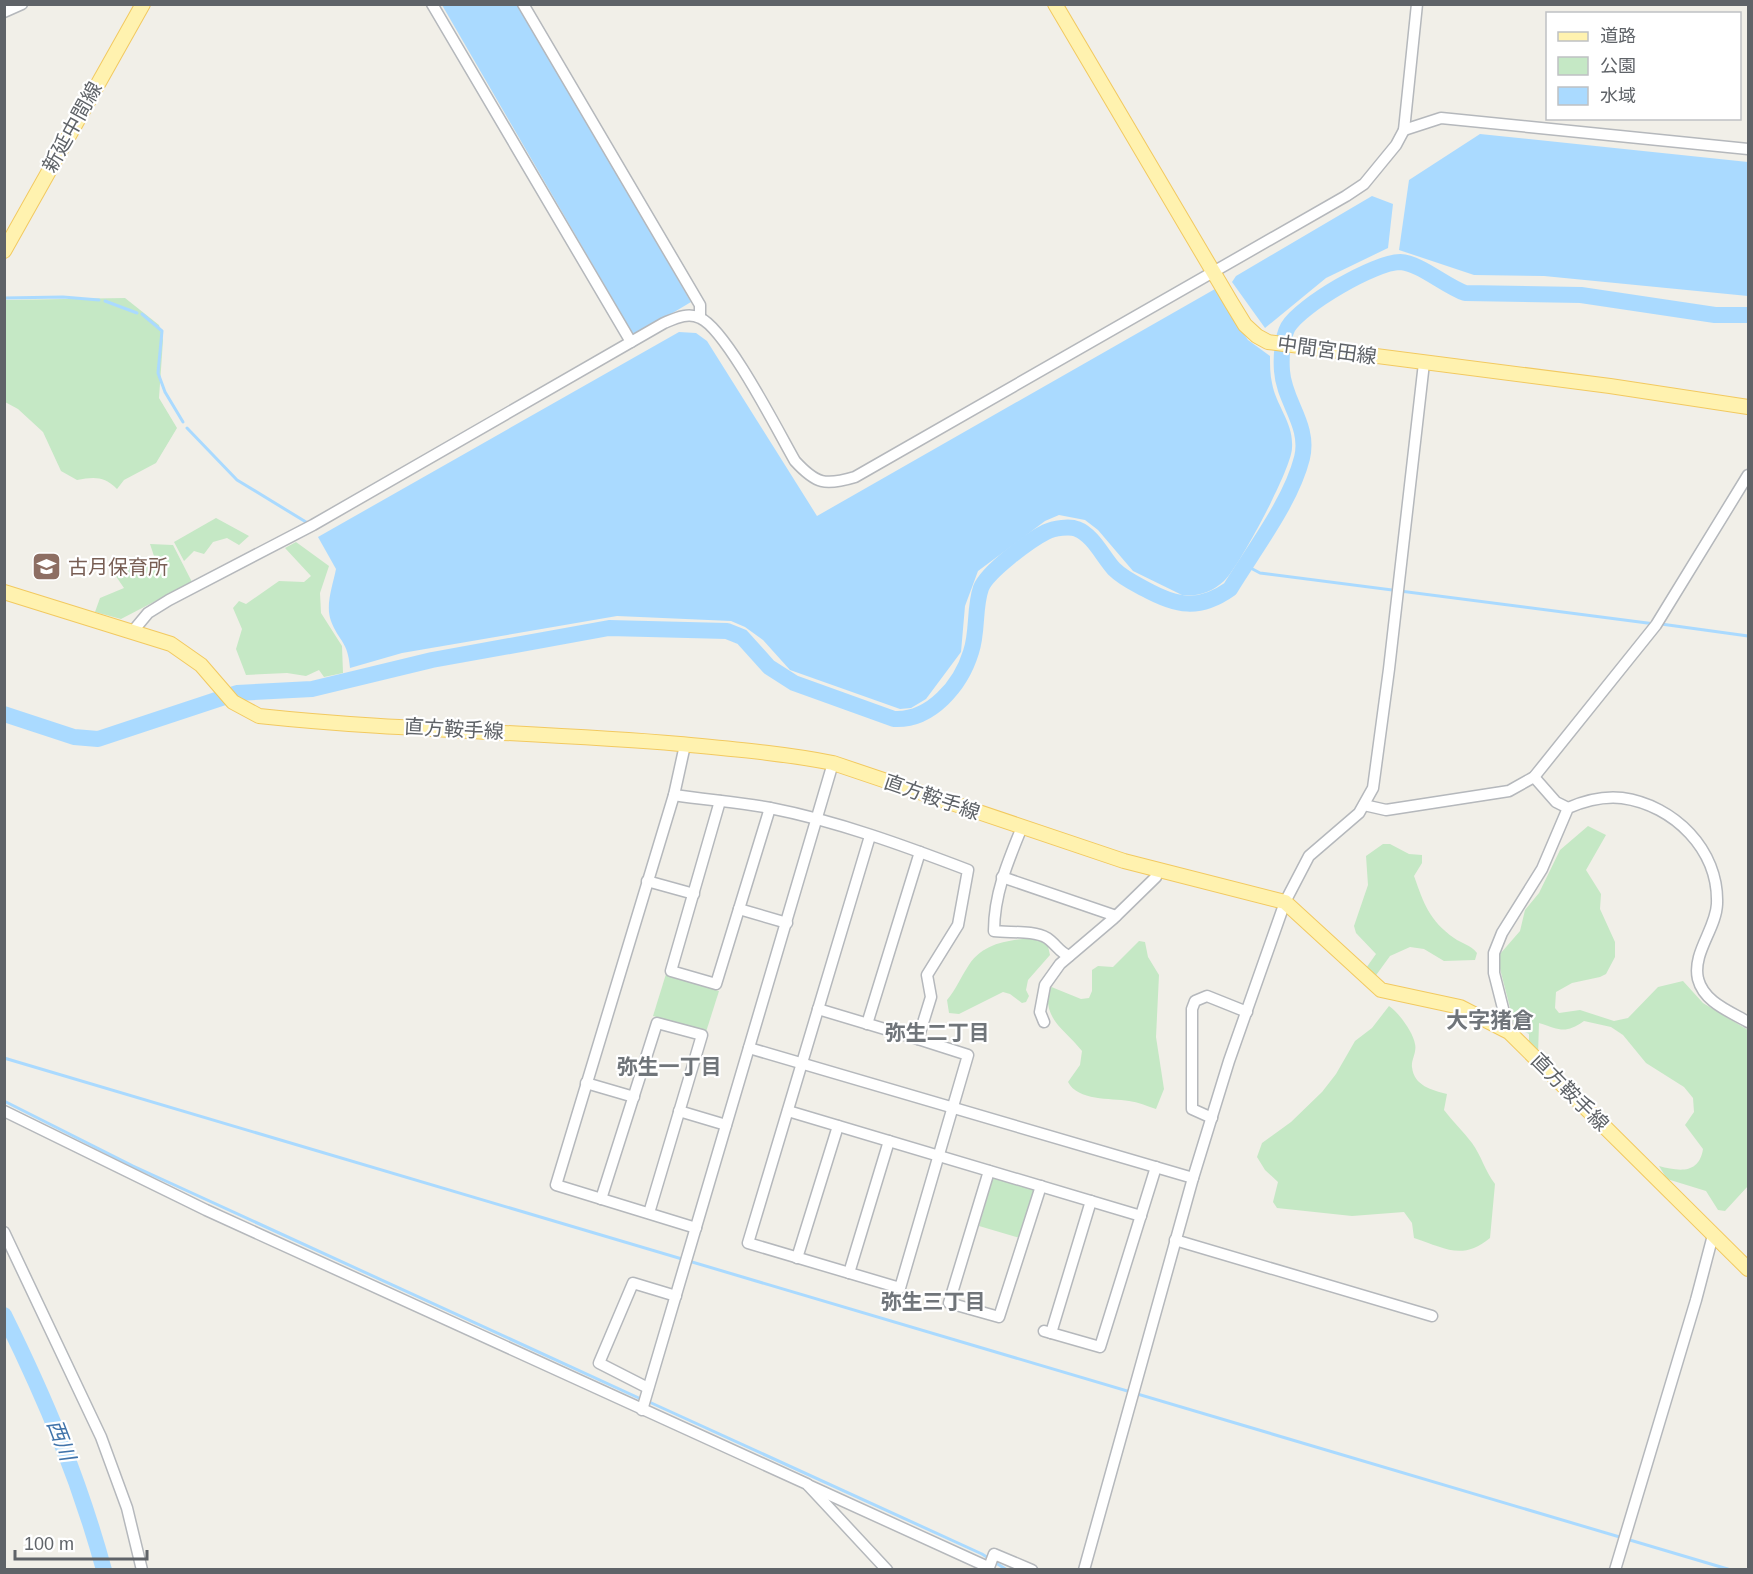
<svg xmlns="http://www.w3.org/2000/svg" width="1753" height="1574" viewBox="0 0 1753 1574" font-family="Arial,'Noto Sans JP',sans-serif">
	<style>
		.green { fill: #c5e8c5 }
		.water { fill: #aadaff }
		.lines { fill: none; stroke-linecap: round; stroke-linejoin: round }
		.stream { stroke: #aadaff; stroke-width: 3 }
		.river { stroke: #aadaff; stroke-width: 16 }
		.minor-casing { stroke: #b5b8bc; stroke-width: 13 }
		.major-casing { stroke: #f2c960; stroke-width: 16 }
		.minor { stroke: #fff; stroke-width: 10 }
		.major { stroke: #fff2af; stroke-width: 14 }
		.labels { text-anchor: middle; stroke-width: 4.5; stroke-linejoin: round; paint-order: stroke }
		.street-label { font-size: 20px; fill: #5f6368; stroke: #fff }
		.education-label { font-size: 20px; fill: #785e54; stroke: #fff; text-anchor: start }
		.neighbourhood-label { font-size: 21px; font-weight: bold; fill: #70757a; stroke: #fff }
		.water-label { font-size: 21px; font-style: italic; fill: #4174aa; stroke: #fff }
		.quarter-label { font-size: 22px; font-weight: bold; fill: #70757a; stroke: #fff }
	</style>
	<rect width="100%" height="100%" fill="#f1efe8"/>
	<!-- green -->
	<g class="green">
		<path d="M 125,298 L 159,325 L 163,340 L 159,398 L 177,428 L 156,463 L 124,480 L 117,489 C 104,476 94,477 77,480 L 61,471 L 43,432 L 18,409 L 5,402 L 4,300 Z"/>
		<path d="M 216,518 L 249,536 L 239,545 L 227,538 L 213,542 L 204,554 L 194,551 L 184,561 L 174,542 Z"/>
		<path d="M 296,542 L 329,566 L 320,593 L 321,613 L 342,646 L 343,673 L 324,677 L 319,670 L 306,676 L 287,673 L 246,675 L 236,649 L 242,629 L 233,608 L 239,601 L 246,604 L 279,581 L 304,582 L 311,576 L 285,548 Z"/>
		<path d="M 150,544 L 173,545 L 192,582 L 121,619 L 95,612 L 100,598 L 124,588 L 111,569 L 156,562 Z"/>
		<path d="M 1588,826 L 1606,835 L 1586,870 L 1601,894 L 1600,909 L 1615,942 L 1615,957 L 1606,974 L 1600,977 L 1572,983 L 1556,992 L 1555,1008 L 1559,1013 L 1580,1010 L 1614,1021 L 1628,1018 L 1658,987 L 1683,981 L 1703,1003 L 1748,1030 L 1748,1186 L 1725,1211 L 1718,1210 L 1706,1191 L 1667,1179 L 1659,1166 C 1678,1171 1699,1175 1703,1149 L 1685,1125 L 1694,1112 L 1693,1098 L 1684,1087 L 1646,1063 L 1623,1035 L 1611,1027 L 1584,1021 C 1565,1034 1561,1030 1539,1023 L 1538,1054 L 1529,1045 L 1529,1034 L 1515,1027 L 1498,961 L 1500,954 L 1520,931 L 1525,910 L 1539,893 L 1560,850 Z"/>
		<path d="M 1383,844 L 1390,844 L 1409,854 L 1422,855 L 1422,863 L 1414,876 C 1424,904 1429,920 1454,938 C 1462,944 1470,944 1477,953 L 1475,960 L 1444,961 L 1424,949 L 1410,947 L 1390,956 L 1374,978 L 1364,971 L 1376,954 L 1356,933 L 1354,926 L 1368,885 L 1366,856 Z"/>
		<path d="M 1042,937 L 1047,942 L 1050,955 L 1028,980 L 1026,990 L 1029,996 L 1026,1002 L 1022,1003 L 1010,994 L 1003,992 L 959,1014 L 949,1013 L 947,1000 C 956,989 960,979 967,968 C 983,940 1013,940 1042,937 Z"/>
		<path d="M 1139,941 L 1145,942 L 1148,957 L 1159,975 L 1156,1037 L 1164,1089 L 1156,1109 C 1147,1106 1138,1102 1129,1101 C 1110,1098 1078,1101 1068,1082 L 1080,1065 L 1082,1051 C 1064,1028 1042,1020 1049,986 L 1081,999 L 1089,998 L 1092,991 L 1092,970 L 1098,966 L 1113,967 Z"/>
		<path d="M 666,974 L 719,991 L 706,1032 L 653,1016 Z"/>
		<path d="M 1389,1006 C 1399,1013 1413,1032 1415,1044 C 1417,1052 1411,1060 1412,1067 C 1414,1086 1432,1090 1447,1094 L 1444,1110 C 1453,1122 1463,1131 1472,1143 C 1481,1155 1485,1171 1495,1184 L 1490,1238 C 1462,1261 1445,1248 1414,1238 L 1412,1223 L 1404,1212 L 1352,1216 L 1277,1208 L 1273,1202 L 1278,1182 L 1265,1170 L 1257,1157 L 1262,1143 L 1291,1122 L 1322,1092 L 1336,1074 L 1355,1041 L 1372,1028 Z"/>
		<path d="M 993,1178 L 1035,1190 L 1020,1238 L 979,1226 Z"/>
	</g>
	<!-- water -->
	<g class="water">
		<path d="M 442,5 L 519,5 L 691,302 L 634,336 Z"/>
		<path d="M 1480,134 L 1748,162 L 1748,296 L 1544,276 L 1474,275 L 1399,250 L 1409,180 Z"/>
		<path d="M 1372,196 L 1393,204 L 1388,248 L 1326,278 L 1265,328 L 1232,282 L 1236,276 Z"/>
		<path d="M 1215,289 L 1248,340 L 1270,356 C 1270,365 1270,375 1272,383 C 1276,406 1294,423 1292,448 C 1292,468 1239,567 1224,581 C 1212,592 1198,597 1182,595 L 1133,571 L 1098,530 L 1085,520 L 1059,515 L 1045,521 L 978,571 L 965,606 L 961,652 L 926,699 L 911,708 L 900,709 L 790,670 L 763,640 L 745,627 L 731,621 L 617,616 L 402,653 L 350,668 C 348,641 339,642 331,621 C 325,605 333,585 336,569 L 318,537 L 679,332 L 696,333 L 707,341 L 817,516 Z"/>
	</g>
	<g class="lines">
		<!-- stream -->
		<g class="stream">
			<path d="M 4,298 L 63,297 L 99,300"/>
			<path d="M 105,301 L 137,313"/>
			<path d="M 142,314 L 162,331 L 158,373 L 165,392 L 183,422"/>
			<path d="M 187,428 L 237,480 L 306,522"/>
			<path d="M 1245,565 L 1260,573 L 1655,624"/>
			<path d="M 1661,624 L 1748,636"/>
			<path d="M 4,1058 L 1731,1570"/>
			<path d="M 4,1101 L 133,1166 L 641,1399"/>
			<path d="M 647,1401 L 982,1554 L 1007,1570"/>
		</g>
		<!-- river -->
		<g class="river">
			<path d="M 4,714 L 74,737 L 98,739 L 237,693 L 312,689 L 432,660 L 609,628 L 727,631 L 742,637 L 769,667 L 794,683 L 894,719 C 931,721 961,685 971,652 C 978,632 974,608 981,588 C 987,572 1030,540 1046,532 C 1054,528 1070,526 1077,529 C 1093,535 1103,557 1114,569 C 1123,578 1134,583 1145,589 C 1176,606 1199,611 1230,589 C 1253,551 1291,502 1302,458 C 1310,425 1284,402 1282,371 C 1281,359 1282,338 1288,327 C 1301,305 1375,262 1400,262 C 1420,263 1445,286 1465,293 L 1581,295 L 1715,315 L 1748,315"/>
			<path d="M 4,1315 C 46,1400 79,1479 104,1570"/>
		</g>
		<defs>
			<g id="minor">
				<path d="M 432,4 L 631,342"/>
				<path d="M 523,4 L 700,305 L 700,317"/>
				<path d="M 4,12 L 22,4"/>
				<path d="M 1404,130 L 1441,118 L 1748,149"/>
				<path d="M 133,631 L 148,613 L 169,600 L 313,525 L 664,323 C 676,318 688,312 700,318 C 726,329 779,433 795,461 C 816,484 825,486 855,477 L 1346,196 L 1364,184 L 1396,145 L 1404,130 L 1417,4"/>
				<path d="M 685,745 L 674,795 L 556,1185 L 696,1228"/>
				<path d="M 1534,777 L 1556,802 L 1568,808"/>
				<path d="M 674,795 C 706,800 739,802 770,808 C 837,821 905,846 968,870 L 958,925 L 927,975 L 931,997 L 918,1039 L 968,1055 L 900,1288 L 748,1243 L 870,836"/>
				<path d="M 720,801 L 671,971 L 716,984 L 770,808"/>
				<path d="M 1364,805 L 1386,810 L 1509,791 L 1534,777 L 1656,625 L 1748,475"/>
				<path d="M 1022,827 C 1008,861 994,894 994,931 C 1009,933 1034,930 1047,938 C 1056,944 1059,952 1069,956"/>
				<path d="M 1002,877 L 1116,916"/>
				<path d="M 647,881 L 694,894"/>
				<path d="M 739,909 L 787,923"/>
				<path d="M 818,1009 L 918,1039"/>
				<path d="M 1044,1022 L 1040,1012 L 1045,985 L 1060,964 L 1113,919 L 1156,877 L 1156,869"/>
				<path d="M 867,1024 L 920,852"/>
				<path d="M 1509,1032 L 1494,973 L 1494,953 L 1502,933 L 1542,869 L 1568,808 C 1584,801 1604,796 1622,798 C 1674,805 1719,850 1717,904 C 1716,929 1692,953 1698,979 C 1704,1002 1729,1011 1748,1022"/>
				<path d="M 749,1048 L 1193,1178"/>
				<path d="M 586,1083 L 634,1097"/>
				<path d="M 4,1111 L 206,1210 L 807,1484 L 887,1570"/>
				<path d="M 679,1111 L 726,1125"/>
				<path d="M 788,1111 L 1141,1216"/>
				<path d="M 1212,1118 L 1192,1109 L 1192,1009 L 1195,1001 L 1207,996 L 1247,1012"/>
				<path d="M 989,1171 L 949,1303 L 999,1317 L 1041,1186"/>
				<path d="M 601,1199 L 657,1023 L 702,1035 L 649,1213"/>
				<path d="M 4,1232 L 101,1437 L 127,1508 L 142,1570"/>
				<path d="M 1175,1240 L 1432,1316"/>
				<path d="M 797,1258 L 838,1126"/>
				<path d="M 849,1273 L 889,1141"/>
				<path d="M 1044,1331 L 1100,1347 L 1156,1167"/>
				<path d="M 1051,1333 L 1091,1201"/>
				<path d="M 648,1388 L 599,1363 L 633,1283 L 676,1296"/>
				<path d="M 642,1410 L 833,763"/>
				<path d="M 808,1485 L 988,1567"/>
				<path d="M 988,1570 L 994,1554 L 1032,1570"/>
				<path d="M 1084,1570 L 1193,1178 L 1229,1061 L 1285,902 L 1309,856 L 1359,813 L 1373,788 L 1389,669 L 1424,363"/>
				<path d="M 1615,1570 L 1696,1300 L 1712,1239 L 1715,1235"/>
			</g>
			<g id="major">
				<path d="M 1055,4 L 1231,302 L 1245,325 L 1257,336 L 1268,342 L 1610,386 L 1748,407"/>
				<path d="M 4,251 L 143,4"/>
				<path d="M 4,592 L 171,644 L 201,665 L 233,702 L 259,716 C 399,731 540,732 680,744 C 732,749 782,753 833,763 L 1124,861 L 1285,902 L 1381,990 L 1460,1007 L 1509,1032 L 1748,1269"/>
			</g>
		</defs>
		<!-- minor casing -->
		<use href="#minor" class="minor-casing"/>
		<!-- major casing -->
		<use href="#major" class="major-casing"/>
		<!-- minor -->
		<use href="#minor" class="minor"/>
		<!-- major -->
		<use href="#major" class="major"/>
	</g>
	<!-- icons -->
	<defs>
		<symbol id="school-square" viewBox="-11 -11 22 22"><rect x="-9" y="-9" width="18" height="18" rx="4" fill="#8d6e63" stroke="#fff"/><path d="M0-5L7-2L0 1L-7-2ZM-4 1L0 2.5L4 1V4Q0 6-4 4Z" fill="#fff"/></symbol>
	</defs>
	<g fill-rule="evenodd">
		<use href="#school-square" x="30" y="550" width="33" height="33"/>
	</g>
	<g class="labels">
		<!-- street labels -->
		<g class="street-label">
			<text transform="translate(72 127) rotate(-61)" y="7">新延中間線</text>
			<text transform="translate(1327 350) rotate(8)" y="7">中間宮田線</text>
			<text transform="translate(454 729) rotate(3)" y="7">直方鞍手線</text>
			<text transform="translate(932 797) rotate(19)" y="7">直方鞍手線</text>
			<text transform="translate(1570 1092) rotate(45)" y="7">直方鞍手線</text>
		</g>
		<!-- education labels -->
		<g class="education-label">
			<text x="68" y="574">古月保育所</text>
		</g>
		<!-- neighbourhood labels -->
		<g class="neighbourhood-label">
			<text x="937" y="1040">弥生二丁目</text>
			<text x="669" y="1074">弥生一丁目</text>
			<text x="933" y="1309">弥生三丁目</text>
		</g>
		<!-- water labels -->
		<g class="water-label">
			<text transform="translate(61 1440) rotate(69)" y="7">西川</text>
		</g>
		<!-- quarter labels -->
		<g class="quarter-label">
			<text x="1490" y="1028">大字猪倉</text>
		</g>
	</g>
	<!-- border -->
	<rect width="1753" height="1574" fill="none" stroke="#5f6368" stroke-width="12"/>
	<!-- legend -->
	<rect x="1546" y="12" width="195" height="108" fill="#ffffff" stroke="#bfc1c3" stroke-width="1.5"/>
	<rect x="1558" y="32" width="30" height="9" fill="#fff2af" stroke="#bfc1c3" stroke-width="1.5"/>
	<text x="1600" y="42" font-size="18" fill="#5f6368">道路</text>
	<rect x="1558" y="57" width="30" height="18" fill="#c5e8c5" stroke="#bfc1c3" stroke-width="1.5"/>
	<text x="1600" y="72" font-size="18" fill="#5f6368">公園</text>
	<rect x="1558" y="87" width="30" height="18" fill="#aadaff" stroke="#bfc1c3" stroke-width="1.5"/>
	<text x="1600" y="102" font-size="18" fill="#5f6368">水域</text>
	<!-- scale -->
	<path d="M15 1550v9h132v-9" fill="none" stroke="#5f6368" stroke-width="3"/>
	<text x="24" y="1550" font-size="18" fill="#5f6368" stroke="#ffffff" stroke-width="4.5" paint-order="stroke">100 m</text>
</svg>
